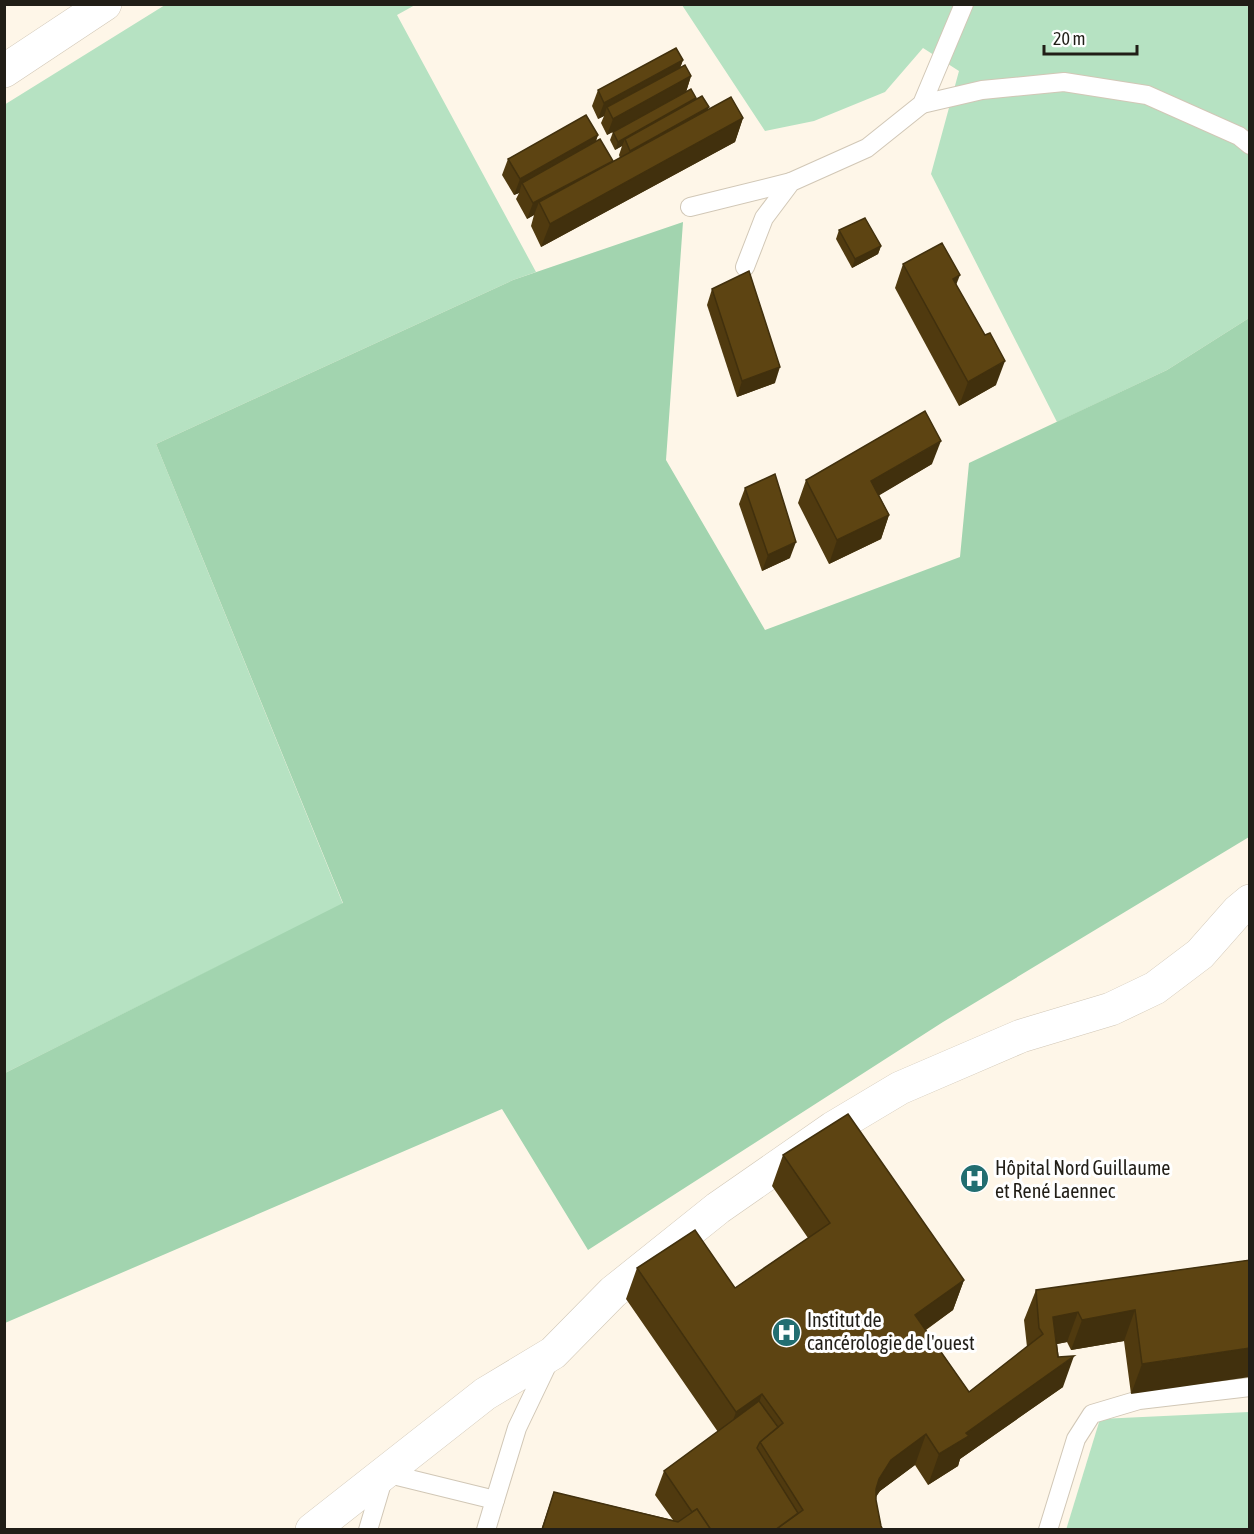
<svg xmlns="http://www.w3.org/2000/svg" width="1254" height="1534" viewBox="0 0 1254 1534" font-family="'Asap Condensed',sans-serif">
	<style>
		.green { fill: #b6e2c2 }
		.forest { fill: #a2d4af }
		.lines { fill: none; stroke-linecap: round; stroke-linejoin: round }
		.lane-casing { stroke: #d1c7b6; stroke-width: 20 }
		.street-casing { stroke: #d1c7b6; stroke-width: 34 }
		.lane { stroke: #fff; stroke-width: 18 }
		.street { stroke: #fff; stroke-width: 33 }
		.wall { fill: #503a0f }
		.shaded-wall { fill: #41300d }
		.building { fill: #5d4412; stroke: #41300d; stroke-width: 1.5 }
		.labels { text-anchor: middle; stroke-width: 6; stroke-linejoin: round; paint-order: stroke }
		.poi-label { font-size: 20px; fill: #211e17; stroke: #fff; text-anchor: start }
	</style>
	<rect width="100%" height="100%" fill="#fef6e8"/>
	<!-- green -->
	<g class="green">
		<path d="M 165,5 L 415,5 L 397,15 L 536,272 L 513,280 L 156,444 L 343,904 L 5,1073 L 4,105 Z"/>
		<path d="M 682,5 L 1249,5 L 1249,318 L 1167,370 L 1057,422 L 931,174 L 959,71 L 923,48 L 885,92 L 814,121 L 765,131 Z"/>
		<path d="M 1249,1412 L 1249,1529 L 1066,1530 L 1100,1419 Z"/>
	</g>
	<!-- forest -->
	<path class="forest" d="M 683,222 L 666,460 L 765,630 L 960,557 L 969,463 L 1167,370 L 1249,318 L 1249,837 L 943,1022 L 588,1250 L 502,1109 L 5,1323 L 5,1073 L 343,903 L 156,444 L 513,280 Z"/>
	<g class="lines">
		<defs>
			<g id="lane">
				<path d="M 922,104 L 982,90 L 1064,82 L 1147,95 L 1239,136 L 1250,145"/>
				<path d="M 690,207 L 791,182"/>
				<path d="M 745,267 L 764,218 L 791,182 L 867,148 L 922,104 L 964,4"/>
				<path d="M 368,1530 L 385,1473 L 495,1500 L 517,1428 L 551,1357"/>
				<path d="M 486,1530 L 495,1500"/>
				<path d="M 1048,1530 L 1076,1439 L 1092,1414 L 1139,1400 L 1250,1387"/>
			</g>
			<g id="street">
				<path d="M 4,71 L 105,4"/>
				<path d="M 312,1530 L 485,1394 L 553,1353 L 613,1292 L 718,1208 L 833,1128 L 900,1088 L 1021,1036 L 1111,1009 L 1155,988 L 1200,954 L 1238,911 L 1250,901"/>
			</g>
		</defs>
		<!-- lane casing -->
		<use href="#lane" class="lane-casing"/>
		<!-- street casing -->
		<use href="#street" class="street-casing"/>
		<!-- lane -->
		<use href="#lane" class="lane"/>
		<!-- street -->
		<use href="#street" class="street"/>
	</g>
	<!-- wall -->
	<g class="wall">
		<path d="M 683,60 L 680,68 L 691,76 L 686,92 L 696,98 L 708,110 L 743,118 L 735,142 L 541,247 L 531,226 L 534,215 L 527,219 L 516,199 L 519,193 L 514,195 L 502,175 L 508,159 L 598,135 L 596,141 L 612,162 L 620,158 L 619,155 L 622,146 L 615,150 L 610,140 L 613,132 L 624,126 L 607,135 L 601,123 L 604,116 L 598,119 L 592,106 L 598,90 Z"/>
		<path d="M 839,230 L 881,246 L 878,254 L 852,268 L 836,239 Z"/>
		<path d="M 903,264 L 956,284 L 996,385 L 959,406 L 895,288 Z"/>
		<path d="M 712,289 L 775,383 L 737,397 L 707,305 Z"/>
		<path d="M 932,464 L 879,495 L 889,515 L 881,539 L 829,564 L 798,503 L 806,480 Z"/>
		<path d="M 745,488 L 790,558 L 762,571 L 739,504 Z"/>
		<path d="M 783,1155 L 964,1280 L 953,1310 L 926,1330 L 969,1392 L 1027,1347 L 1024,1320 L 1036,1290 L 1250,1260 L 1131,1394 L 1124,1341 L 1071,1350 L 1067,1342 L 1057,1344 L 1063,1387 L 960,1459 L 958,1466 L 928,1485 L 915,1465 L 880,1491 L 876,1496 L 876,1500 L 881,1526 L 883,1530 L 541,1530 L 554,1492 L 673,1520 L 655,1495 L 664,1471 L 718,1432 L 626,1299 L 637,1268 L 735,1288 L 808,1238 L 772,1186 Z"/>
	</g>
	<!-- shaded-wall -->
	<g class="shaded-wall">
		<path d="M 683,60 L 677,76 L 607,107 L 604,116 L 598,119 L 604,103 Z"/>
		<path d="M 691,76 L 686,92 L 607,135 L 613,119 Z"/>
		<path d="M 696,98 L 625,139 L 622,146 L 615,150 L 618,142 Z"/>
		<path d="M 709,107 L 703,123 L 625,167 L 630,151 Z"/>
		<path d="M 743,118 L 735,142 L 541,247 L 550,224 Z"/>
		<path d="M 598,135 L 592,151 L 522,183 L 519,193 L 514,195 L 520,179 Z"/>
		<path d="M 613,161 L 607,177 L 539,202 L 534,215 L 527,219 L 533,203 Z"/>
		<path d="M 881,246 L 878,254 L 852,268 L 855,259 Z"/>
		<path d="M 960,275 L 951,298 L 953,279 Z"/>
		<path d="M 1005,361 L 996,385 L 959,406 L 968,382 Z"/>
		<path d="M 780,367 L 775,383 L 737,397 L 742,381 Z"/>
		<path d="M 941,441 L 932,464 L 863,505 L 871,481 Z"/>
		<path d="M 889,515 L 881,539 L 829,564 L 837,540 Z"/>
		<path d="M 796,542 L 790,558 L 762,571 L 768,555 Z"/>
		<path d="M 964,1280 L 953,1310 L 904,1345 L 915,1315 Z"/>
		<path d="M 1135,1310 L 1124,1341 L 1071,1350 L 1082,1320 Z"/>
		<path d="M 1078,1312 L 1067,1342 L 1042,1347 L 1053,1317 Z"/>
		<path d="M 1250,1348 L 1250,1377 L 1131,1394 L 1142,1364 Z"/>
		<path d="M 1074,1356 L 1063,1387 L 960,1459 L 958,1466 L 928,1485 L 939,1454 L 966,1433 Z"/>
		<path d="M 762,1394 L 751,1425 L 725,1443 L 736,1412 Z"/>
		<path d="M 926,1434 L 915,1465 L 880,1491 L 868,1509 L 879,1479 L 891,1460 Z"/>
	</g>
	<!-- building -->
	<g class="building">
		<path d="M 676,48 L 683,60 L 604,103 L 598,90 Z"/>
		<path d="M 685,65 L 691,76 L 613,119 L 607,107 Z"/>
		<path d="M 691,89 L 696,98 L 618,142 L 613,132 Z"/>
		<path d="M 702,96 L 709,107 L 630,151 L 625,139 Z"/>
		<path d="M 731,97 L 743,118 L 550,224 L 539,202 Z"/>
		<path d="M 586,115 L 598,135 L 520,179 L 508,159 Z"/>
		<path d="M 600,139 L 613,161 L 533,203 L 522,183 Z"/>
		<path d="M 865,218 L 881,246 L 855,259 L 839,230 Z"/>
		<path d="M 942,243 L 960,275 L 953,279 L 985,335 L 990,333 L 1005,361 L 968,382 L 903,264 Z"/>
		<path d="M 749,271 L 780,367 L 742,381 L 712,289 Z"/>
		<path d="M 925,411 L 941,441 L 871,481 L 889,515 L 837,540 L 806,480 Z"/>
		<path d="M 775,474 L 796,542 L 768,555 L 745,488 Z"/>
		<path d="M 848,1114 L 964,1280 L 915,1315 L 969,1392 L 1043,1334 L 1039,1328 L 1036,1290 L 1250,1260 L 1250,1348 L 1142,1364 L 1135,1310 L 1082,1320 L 1078,1312 L 1053,1317 L 1058,1357 L 1074,1356 L 966,1433 L 969,1436 L 939,1454 L 926,1434 L 891,1460 L 879,1479 L 876,1489 L 876,1500 L 881,1526 L 883,1530 L 775,1530 L 803,1510 L 760,1442 L 783,1423 L 762,1394 L 736,1412 L 637,1268 L 695,1230 L 735,1288 L 830,1223 L 783,1155 Z"/>
		<path d="M 759,1401 L 778,1427 L 760,1442 L 757,1448 L 798,1513 L 775,1530 L 711,1530 L 697,1509 L 692,1512 L 664,1471 Z"/>
		<path d="M 554,1492 L 678,1522 L 697,1509 L 711,1530 L 542,1530 Z"/>
	</g>
	<!-- icons -->
	<defs>
		<symbol id="hospital-disc" viewBox="-11 -11 22 22"><circle r="9.5" fill="#226e71" stroke="#fff"/><path d="M-5-5h3v3.5h4V-5h3V5h-3V1.5h-4V5h-3Z" fill="#fff"/></symbol>
	</defs>
	<g fill-rule="evenodd">
		<use href="#hospital-disc" x="958" y="1162" width="33" height="33"/>
		<use href="#hospital-disc" x="770" y="1316" width="33" height="33"/>
	</g>
	<g class="labels">
		<!-- poi labels -->
		<g class="poi-label">
			<text x="995" y="1175">Hôpital Nord Guillaume<tspan x="995" dy="23">et René Laennec</tspan></text>
			<text x="807" y="1327">Institut de<tspan x="807" dy="23">cancérologie de l'ouest</tspan></text>
		</g>
	</g>
	<!-- border -->
	<rect width="1254" height="1534" fill="none" stroke="#211e17" stroke-width="12"/>
	<!-- scale -->
	<path d="M1044 45v9h93v-9" fill="none" stroke="#211e17" stroke-width="3"/>
	<text x="1053" y="45" font-size="18" fill="#211e17" stroke="#ffffff" stroke-width="4.5" paint-order="stroke">20 m</text>
</svg>
